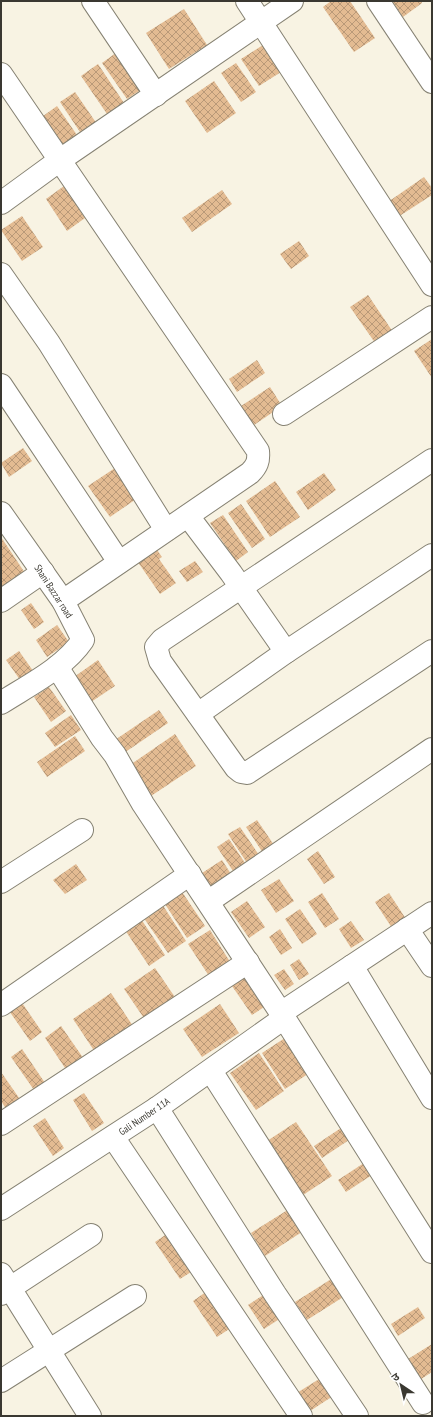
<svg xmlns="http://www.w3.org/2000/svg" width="433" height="1417" viewBox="0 0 433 1417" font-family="'PT Sans Narrow','Noto Sans Devanagari',sans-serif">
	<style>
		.building { fill: url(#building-cross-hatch) }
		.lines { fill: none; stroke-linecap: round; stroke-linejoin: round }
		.minor-casing { stroke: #868273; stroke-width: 24 }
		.minor { stroke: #fff; stroke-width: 22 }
		.labels { text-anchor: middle; stroke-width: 4; stroke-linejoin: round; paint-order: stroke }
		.street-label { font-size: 10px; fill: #3a3831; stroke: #fff }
	</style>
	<defs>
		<pattern id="building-cross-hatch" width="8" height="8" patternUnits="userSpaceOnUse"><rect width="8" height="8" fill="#e3bb92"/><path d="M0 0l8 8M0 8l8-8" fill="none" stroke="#b99978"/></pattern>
	</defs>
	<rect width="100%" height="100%" fill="#f8f3e3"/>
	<!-- building -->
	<g class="building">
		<path d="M 331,1 L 350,1 L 375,38 L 354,52 L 323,7 Z"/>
		<path d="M 392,1 L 421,1 L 422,3 L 403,17 Z"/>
		<path d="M 184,9 L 207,45 L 169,69 L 146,33 Z"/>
		<path d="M 263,45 L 281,72 L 259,86 L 241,59 Z"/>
		<path d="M 120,50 L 145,87 L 127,99 L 102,63 Z"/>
		<path d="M 236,63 L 256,92 L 241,102 L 221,73 Z"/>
		<path d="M 98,64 L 124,103 L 107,114 L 81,76 Z"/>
		<path d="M 214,81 L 236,113 L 207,133 L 185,101 Z"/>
		<path d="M 75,92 L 97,124 L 82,135 L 60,102 Z"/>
		<path d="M 57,106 L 79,138 L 60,150 L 39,119 Z"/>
		<path d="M 424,177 L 432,188 L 432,195 L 398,217 L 388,202 Z"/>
		<path d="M 64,186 L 85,218 L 67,231 L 46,199 Z"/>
		<path d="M 222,190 L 232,204 L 192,232 L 182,218 Z"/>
		<path d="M 22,216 L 43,247 L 22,261 L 1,230 Z"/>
		<path d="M 299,241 L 309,256 L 291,269 L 280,254 Z"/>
		<path d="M 368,295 L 395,335 L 378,347 L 350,307 Z"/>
		<path d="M 432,339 L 432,378 L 414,351 Z"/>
		<path d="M 257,360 L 265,373 L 237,392 L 229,379 Z"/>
		<path d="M 270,387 L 282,406 L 254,425 L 241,406 Z"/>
		<path d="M 23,448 L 32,461 L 9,477 L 1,463 Z"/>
		<path d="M 121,464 L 142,495 L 110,517 L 88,486 Z"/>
		<path d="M 324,473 L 336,490 L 308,510 L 296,492 Z"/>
		<path d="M 275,481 L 300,517 L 270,537 L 246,501 Z"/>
		<path d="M 241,504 L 265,539 L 252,548 L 228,513 Z"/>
		<path d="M 223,515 L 248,552 L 236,561 L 210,523 Z"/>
		<path d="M 1,537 L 29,579 L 1,598 Z"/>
		<path d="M 153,544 L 162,557 L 159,559 L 176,583 L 160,594 L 133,555 Z"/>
		<path d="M 195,561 L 203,572 L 187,582 L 179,571 Z"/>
		<path d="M 31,603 L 44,622 L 34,629 L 21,610 Z"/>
		<path d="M 57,625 L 69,642 L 47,657 L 36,640 Z"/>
		<path d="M 19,651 L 36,675 L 23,684 L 6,660 Z"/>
		<path d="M 98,660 L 115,686 L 91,702 L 74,677 Z"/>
		<path d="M 49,687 L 66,711 L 51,722 L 34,697 Z"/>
		<path d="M 159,710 L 168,723 L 124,753 L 115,740 Z"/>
		<path d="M 71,715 L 81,730 L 55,747 L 45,733 Z"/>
		<path d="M 175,734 L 196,766 L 151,796 L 130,765 Z"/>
		<path d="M 75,736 L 85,751 L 47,777 L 37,762 Z"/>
		<path d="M 257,820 L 274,845 L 263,853 L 246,827 Z"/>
		<path d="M 240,827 L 259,855 L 247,863 L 228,834 Z"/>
		<path d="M 229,839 L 245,863 L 233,871 L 217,847 Z"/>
		<path d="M 318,851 L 335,877 L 324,884 L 307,859 Z"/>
		<path d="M 222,860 L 231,874 L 208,889 L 199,875 Z"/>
		<path d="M 76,864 L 87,880 L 65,894 L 53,880 Z"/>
		<path d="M 279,879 L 294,901 L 276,913 L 261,890 Z"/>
		<path d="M 180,889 L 205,926 L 187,938 L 163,901 Z"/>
		<path d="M 322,893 L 339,919 L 325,928 L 308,902 Z"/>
		<path d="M 389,893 L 406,919 L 392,928 L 375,902 Z"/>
		<path d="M 160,901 L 186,941 L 168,953 L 141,914 Z"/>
		<path d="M 247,901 L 265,927 L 249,938 L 231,912 Z"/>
		<path d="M 300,909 L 317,934 L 302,944 L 285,919 Z"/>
		<path d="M 139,916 L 165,955 L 149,966 L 123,927 Z"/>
		<path d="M 351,921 L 364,940 L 351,948 L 339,929 Z"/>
		<path d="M 280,929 L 292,948 L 281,955 L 269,937 Z"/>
		<path d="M 210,930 L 232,965 L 211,979 L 188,944 Z"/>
		<path d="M 299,959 L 309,974 L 299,980 L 290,965 Z"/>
		<path d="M 155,968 L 179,1003 L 148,1024 L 124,989 Z"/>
		<path d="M 284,969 L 294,984 L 285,990 L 274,975 Z"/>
		<path d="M 247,976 L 267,1005 L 252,1015 L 232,986 Z"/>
		<path d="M 111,993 L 135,1029 L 97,1055 L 73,1019 Z"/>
		<path d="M 18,997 L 42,1032 L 30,1041 L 5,1005 Z"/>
		<path d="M 220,1004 L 239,1033 L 202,1057 L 183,1029 Z"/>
		<path d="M 61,1026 L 86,1062 L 69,1074 L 45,1038 Z"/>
		<path d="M 288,1036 L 311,1072 L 285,1089 L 262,1053 Z"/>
		<path d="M 22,1049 L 45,1083 L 34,1090 L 11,1057 Z"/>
		<path d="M 259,1053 L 284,1091 L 256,1110 L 230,1073 Z"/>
		<path d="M 1,1072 L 24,1105 L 10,1115 L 1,1101 Z"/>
		<path d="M 84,1093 L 104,1123 L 92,1131 L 73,1100 Z"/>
		<path d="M 45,1118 L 64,1148 L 53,1156 L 33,1126 Z"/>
		<path d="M 296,1122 L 332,1176 L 303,1195 L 267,1141 Z"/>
		<path d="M 344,1126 L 352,1138 L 322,1158 L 314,1146 Z"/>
		<path d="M 367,1161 L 375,1173 L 346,1192 L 338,1180 Z"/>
		<path d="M 294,1206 L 308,1228 L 265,1256 L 251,1233 Z"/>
		<path d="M 174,1229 L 199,1267 L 180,1279 L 155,1242 Z"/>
		<path d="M 336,1276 L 348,1294 L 307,1320 L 295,1302 Z"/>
		<path d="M 213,1287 L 237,1324 L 217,1337 L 193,1301 Z"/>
		<path d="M 265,1294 L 281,1318 L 264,1329 L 248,1305 Z"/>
		<path d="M 418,1307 L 425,1318 L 398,1336 L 391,1324 Z"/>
		<path d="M 432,1344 L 432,1372 L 418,1381 L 405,1361 Z"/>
		<path d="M 324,1376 L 336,1394 L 304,1415 L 292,1396 Z"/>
	</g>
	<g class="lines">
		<defs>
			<g id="minor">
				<path d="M 93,1 L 156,95"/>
				<path d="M 247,1 L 432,285"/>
				<path d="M 378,1 L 432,82"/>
				<path d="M 1,74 L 258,451 C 259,461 257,466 250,473 L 63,601"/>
				<path d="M 1,203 L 60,160 L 292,1"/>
				<path d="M 1,274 L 49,343 L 166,530"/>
				<path d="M 1,385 L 119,562"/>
				<path d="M 284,414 L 432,317"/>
				<path d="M 432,460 L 162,640 L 156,647 L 160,661 L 236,768 L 241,772 L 247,773 L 432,651"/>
				<path d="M 1,513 L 63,601 L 83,640 C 64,668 29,685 1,703"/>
				<path d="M 188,516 L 231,573 L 286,652"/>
				<path d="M 1,601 L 43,572"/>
				<path d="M 57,667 L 102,738 L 115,755 L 143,804 L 281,1013 L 432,1252"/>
				<path d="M 198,714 L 286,652 L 432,555"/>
				<path d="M 1,882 L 82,830"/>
				<path d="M 209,901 L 432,749"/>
				<path d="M 407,929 L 432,966"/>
				<path d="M 352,966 L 432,1098"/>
				<path d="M 1,1005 L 190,874"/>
				<path d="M 281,1013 L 432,913"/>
				<path d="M 211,1071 L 423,1403"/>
				<path d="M 157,1108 L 275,1294 L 357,1416"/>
				<path d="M 1,1124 L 248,962"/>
				<path d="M 113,1137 L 301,1416"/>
				<path d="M 1,1209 L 157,1108 L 284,1018"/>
				<path d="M 1,1274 L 90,1416"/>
				<path d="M 1,1294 L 91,1235"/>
				<path d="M 1,1381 L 135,1296"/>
			</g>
		</defs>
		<!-- minor casing -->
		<use href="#minor" class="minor-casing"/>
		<!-- minor -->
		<use href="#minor" class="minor"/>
	</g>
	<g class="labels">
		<!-- street labels -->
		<g class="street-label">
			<text transform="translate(54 591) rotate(57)" y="4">Shani Bazzar road</text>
			<text transform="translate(144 1116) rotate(-34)" y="4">Gali Number 11A</text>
		</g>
	</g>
	<!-- border -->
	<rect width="433" height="1417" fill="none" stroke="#3a3831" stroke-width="4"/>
	<!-- north arrow -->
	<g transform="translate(401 1385) rotate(325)" stroke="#ffffff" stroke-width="3" paint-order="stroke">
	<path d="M0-3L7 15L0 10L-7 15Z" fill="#3a3831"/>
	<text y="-6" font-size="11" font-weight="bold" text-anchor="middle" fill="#3a3831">उ</text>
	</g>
</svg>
